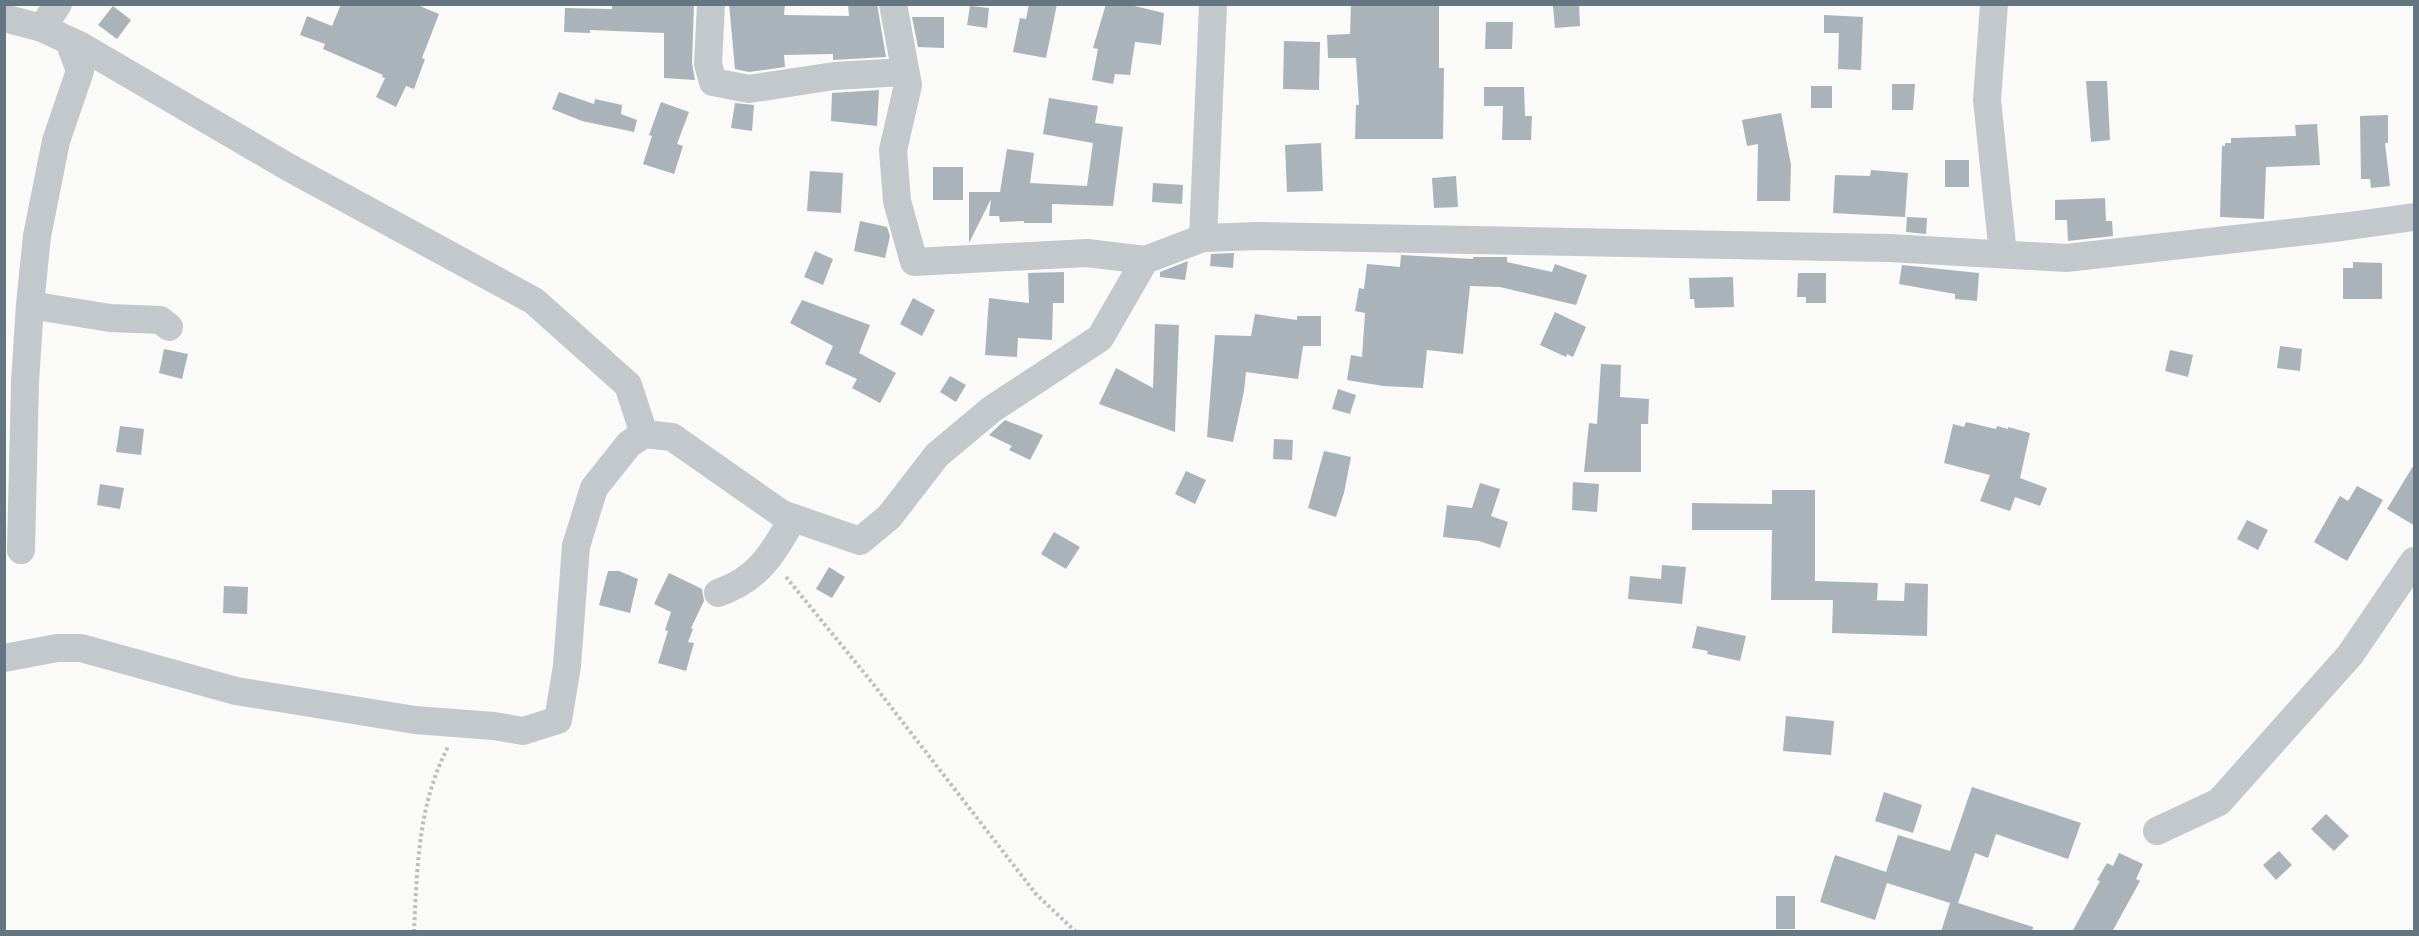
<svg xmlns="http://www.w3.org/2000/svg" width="2419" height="936" viewBox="0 0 2419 936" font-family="Cabin,sans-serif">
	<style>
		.building { fill: #aab3b9 }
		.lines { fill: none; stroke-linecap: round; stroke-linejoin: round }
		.path { stroke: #bbbfc2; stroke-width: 4; stroke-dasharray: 3 3; stroke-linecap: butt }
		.minor { stroke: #c3c8cc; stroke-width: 28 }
	</style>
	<rect width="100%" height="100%" fill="#fafaf8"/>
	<!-- building -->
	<g class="building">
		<path d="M 341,4 L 415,4 L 439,14 L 422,58 L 425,59 L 414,89 L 406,86 L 396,107 L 376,97 L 385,78 L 382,77 L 383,75 L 323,49 L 325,44 L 300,35 L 307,16 L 332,26 Z"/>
		<path d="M 612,4 L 694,4 L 692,63 L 695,80 L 664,78 L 664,33 L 590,30 L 590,33 L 564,32 L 565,8 L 612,9 Z"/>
		<path d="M 729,4 L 785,4 L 784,15 L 849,16 L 848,4 L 877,4 L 886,57 L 833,60 L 833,54 L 784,55 L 785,67 L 749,72 L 735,69 Z"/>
		<path d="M 1029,4 L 1057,4 L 1046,58 L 1013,52 L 1020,18 L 1026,19 Z"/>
		<path d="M 1106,4 L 1126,4 L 1164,13 L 1161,45 L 1135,42 L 1130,75 L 1115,74 L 1113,84 L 1092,80 L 1098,49 L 1093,48 Z"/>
		<path d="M 1351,4 L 1439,4 L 1439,68 L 1444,68 L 1443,139 L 1355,139 L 1356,105 L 1359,105 L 1356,58 L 1328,58 L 1327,35 L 1350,34 Z"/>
		<path d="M 1579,4 L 1580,26 L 1555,28 L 1553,6 Z"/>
		<path d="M 113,6 L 131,20 L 117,39 L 98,25 Z"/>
		<path d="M 970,6 L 989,8 L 987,28 L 967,25 Z"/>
		<path d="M 1824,15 L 1863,17 L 1861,70 L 1838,69 L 1839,33 L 1824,33 Z"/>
		<path d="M 912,17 L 944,17 L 944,48 L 918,47 Z"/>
		<path d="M 1486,22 L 1513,22 L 1512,49 L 1485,49 Z"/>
		<path d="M 1284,41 L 1320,42 L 1319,90 L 1283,89 Z"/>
		<path d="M 2086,81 L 2107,81 L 2110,140 L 2091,142 Z"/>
		<path d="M 1892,84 L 1915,84 L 1913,110 L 1892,110 Z"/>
		<rect x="1811" y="86" width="21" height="22"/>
		<path d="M 1484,87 L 1524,87 L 1525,116 L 1532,116 L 1531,140 L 1502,140 L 1503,106 L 1484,106 Z"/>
		<path d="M 879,90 L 877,126 L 831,121 L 832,93 Z"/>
		<path d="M 559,92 L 594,104 L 595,99 L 622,105 L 621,114 L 637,120 L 634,132 L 582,121 L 552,109 Z"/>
		<path d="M 1049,98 L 1098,106 L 1095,123 L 1123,127 L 1113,206 L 1052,204 L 1052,223 L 1024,223 L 1024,221 L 1000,222 L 999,216 L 989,216 L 991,199 L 969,243 L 969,192 L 1000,192 L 1007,149 L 1034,153 L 1030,183 L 1087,186 L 1093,143 L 1043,134 Z"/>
		<path d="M 661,102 L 689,112 L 677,144 L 683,146 L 674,174 L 643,164 L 652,136 L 649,135 Z"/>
		<path d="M 735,103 L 754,105 L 752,131 L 731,128 Z"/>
		<path d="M 1781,113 L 1791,165 L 1790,201 L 1757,201 L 1758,144 L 1747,146 L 1742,120 Z"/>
		<path d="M 2388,115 L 2388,143 L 2385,143 L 2390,186 L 2371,188 L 2370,179 L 2361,179 L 2360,116 Z"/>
		<path d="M 2317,124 L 2320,165 L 2266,167 L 2264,219 L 2220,217 L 2222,146 L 2225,146 L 2225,143 L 2231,143 L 2231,138 L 2296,136 L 2295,125 Z"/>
		<path d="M 1321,143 L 1323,191 L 1287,192 L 1285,145 Z"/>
		<rect x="1945" y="160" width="24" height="27"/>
		<rect x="933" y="167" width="30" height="33"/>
		<path d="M 1871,170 L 1908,173 L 1905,217 L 1833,213 L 1835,175 L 1870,176 Z"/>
		<path d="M 810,171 L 843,173 L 841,213 L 807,211 Z"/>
		<path d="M 1456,176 L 1458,207 L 1434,208 L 1432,178 Z"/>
		<path d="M 1153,183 L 1183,185 L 1182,204 L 1152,202 Z"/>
		<path d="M 2105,198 L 2106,221 L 2112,221 L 2113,236 L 2068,241 L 2067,220 L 2055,220 L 2055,200 Z"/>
		<path d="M 1907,217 L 1927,218 L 1926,234 L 1906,232 Z"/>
		<path d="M 860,221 L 887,227 L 890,236 L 885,258 L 854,251 Z"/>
		<path d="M 815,251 L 833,259 L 823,285 L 804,277 Z"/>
		<path d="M 1234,253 L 1233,268 L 1210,266 L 1211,254 Z"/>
		<path d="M 1401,255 L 1473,259 L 1473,257 L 1507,257 L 1507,262 L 1552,272 L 1555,264 L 1587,275 L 1576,305 L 1500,287 L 1470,286 L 1463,354 L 1427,350 L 1423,388 L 1383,386 L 1347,380 L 1351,355 L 1362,357 L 1365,313 L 1355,311 L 1359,288 L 1364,289 L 1367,264 L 1400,267 Z"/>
		<path d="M 1188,261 L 1185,280 L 1160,277 L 1160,272 Z"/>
		<path d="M 2353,262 L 2382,263 L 2382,299 L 2343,299 L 2343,268 L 2353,268 Z"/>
		<path d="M 1902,265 L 1979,273 L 1977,301 L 1955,299 L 1955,294 L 1899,284 Z"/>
		<path d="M 1064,272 L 1064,303 L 1053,303 L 1052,340 L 1018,338 L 1017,357 L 985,355 L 989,298 L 1029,303 L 1028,273 Z"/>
		<path d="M 1798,273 L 1826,273 L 1826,303 L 1806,303 L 1806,297 L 1797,297 Z"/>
		<path d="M 1733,277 L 1734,307 L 1695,308 L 1694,299 L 1690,299 L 1689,278 Z"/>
		<path d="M 913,298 L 935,310 L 922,336 L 900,324 Z"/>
		<path d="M 802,300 L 870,325 L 859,353 L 896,373 L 880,403 L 852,388 L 857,379 L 825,364 L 833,346 L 790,323 Z"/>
		<path d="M 1555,312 L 1586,327 L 1573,357 L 1567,354 L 1566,357 L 1540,345 Z"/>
		<path d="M 1255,314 L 1297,320 L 1297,316 L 1321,316 L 1321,346 L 1303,346 L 1298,379 L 1246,372 L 1244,391 L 1233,442 L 1207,437 L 1215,335 L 1251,336 Z"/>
		<path d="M 1155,324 L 1179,325 L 1175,432 L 1099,404 L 1116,368 L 1153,388 Z"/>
		<path d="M 2280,346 L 2302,349 L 2300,371 L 2277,368 Z"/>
		<path d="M 164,349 L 188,354 L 182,379 L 159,373 Z"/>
		<path d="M 2170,350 L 2193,355 L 2188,377 L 2165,371 Z"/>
		<path d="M 1601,364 L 1621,365 L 1620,397 L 1649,399 L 1648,424 L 1641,424 L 1641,472 L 1584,472 L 1589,423 L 1597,424 Z"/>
		<path d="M 950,376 L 966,385 L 956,402 L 940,392 Z"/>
		<path d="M 1338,389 L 1356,395 L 1350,414 L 1332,409 Z"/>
		<path d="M 1005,420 L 1043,435 L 1030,460 L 1009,450 L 1012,446 L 989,435 Z"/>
		<path d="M 1966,422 L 1996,429 L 1997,426 L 2008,429 L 2008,427 L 2030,433 L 2020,478 L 2047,488 L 2040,506 L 2015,497 L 2010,511 L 1980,501 L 1990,475 L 1944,463 L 1953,424 L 1964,427 Z"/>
		<path d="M 120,426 L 144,429 L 141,455 L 116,452 Z"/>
		<path d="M 1274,439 L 1293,440 L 1292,460 L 1273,459 Z"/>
		<path d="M 1324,451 L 1351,457 L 1344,493 L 1336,517 L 1308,508 Z"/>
		<path d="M 2415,463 L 2415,526 L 2387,509 Z"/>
		<path d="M 1186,471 L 1206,480 L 1195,504 L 1175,494 Z"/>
		<path d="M 1573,482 L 1599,484 L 1597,512 L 1572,510 Z"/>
		<path d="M 1480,483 L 1500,489 L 1491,516 L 1508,522 L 1500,548 L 1479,541 L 1443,537 L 1447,505 L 1472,508 Z"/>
		<path d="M 100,484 L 124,488 L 120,509 L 97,505 Z"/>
		<path d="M 2357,486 L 2383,500 L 2347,561 L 2314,542 L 2340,496 L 2348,501 Z"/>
		<path d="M 1772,490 L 1815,490 L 1815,581 L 1878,583 L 1877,600 L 1869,600 L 1904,601 L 1905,583 L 1928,584 L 1927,636 L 1832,633 L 1833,600 L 1771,600 L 1772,530 L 1692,530 L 1692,503 L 1772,504 Z"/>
		<path d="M 2247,520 L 2268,530 L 2258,550 L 2237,539 Z"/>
		<path d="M 1054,532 L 1080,547 L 1066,569 L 1041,554 Z"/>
		<path d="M 1662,565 L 1686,567 L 1682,604 L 1628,599 L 1630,576 L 1661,579 Z"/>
		<path d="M 829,567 L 845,577 L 832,598 L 816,589 Z"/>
		<path d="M 608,571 L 619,571 L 638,579 L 630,613 L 599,605 Z"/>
		<path d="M 669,573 L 702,589 L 704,601 L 691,628 L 693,629 L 688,642 L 694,643 L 686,671 L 658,663 L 668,631 L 665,630 L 671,612 L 654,604 Z"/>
		<path d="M 224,586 L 248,587 L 247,614 L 223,613 Z"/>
		<path d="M 1697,626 L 1746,636 L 1740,661 L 1707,654 L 1708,651 L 1692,648 Z"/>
		<path d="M 1786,716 L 1834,721 L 1831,755 L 1783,751 Z"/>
		<path d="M 1972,787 L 2081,823 L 2068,859 L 1996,834 L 1988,858 L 1975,853 L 1958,903 L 2033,927 L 2032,932 L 1941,932 L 1950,903 L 1887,883 L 1875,920 L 1820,902 L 1835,855 L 1886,872 L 1898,835 L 1950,851 Z"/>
		<path d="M 1884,792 L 1922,805 L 1913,833 L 1875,821 Z"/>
		<path d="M 2326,814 L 2349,836 L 2334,851 L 2311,829 Z"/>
		<path d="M 2279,851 L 2292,865 L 2276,880 L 2263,865 Z"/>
		<path d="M 2119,853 L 2143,864 L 2136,879 L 2140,881 L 2112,932 L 2072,932 L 2100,881 L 2097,880 L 2107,863 L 2113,866 Z"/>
		<rect x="1776" y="896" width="19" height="33"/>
	</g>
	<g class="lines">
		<!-- path -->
		<g class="path">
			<path d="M 786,577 L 870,680 L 1036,894 L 1076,932"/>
			<path d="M 414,932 C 417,869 418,804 448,747"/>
		</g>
		<!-- minor -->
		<g class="minor">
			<path d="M 711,4 L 708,64 L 713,82 L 749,89 L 834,76 L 905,72"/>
			<path d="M 893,4 L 908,85 L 893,150 L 897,201 L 914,262 L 1087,253 L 1145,260"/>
			<path d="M 1213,4 L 1203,238 L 1258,236 L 1889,248 L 2066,258 L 2342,227 L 2414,217"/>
			<path d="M 1994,4 L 1987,100 L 2003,254"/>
			<path d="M 4,18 L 42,28 L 81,46 L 288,167 L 534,301 L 628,385 L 644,434"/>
			<path d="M 42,28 L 58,4"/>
			<path d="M 69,41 L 80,71 L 56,141 L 37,236 L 30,305 L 110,318 L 160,320 L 169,327"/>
			<path d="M 21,550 L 25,382 L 30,305"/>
			<path d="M 718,593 C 759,579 773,553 793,518"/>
			<path d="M 4,658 L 57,648 L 81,648 L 236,691 L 415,720 L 494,726 L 523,731 L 558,720 L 567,666 L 576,546 L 594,488 L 629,444 L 644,434 L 672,437 L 782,514 L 860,541 L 889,517 L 937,455 L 992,409 L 1100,338 L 1145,260 L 1203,238"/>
			<path d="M 2157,831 L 2219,802 L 2350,655 L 2414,561"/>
		</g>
	</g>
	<!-- border -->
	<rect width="2419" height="936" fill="none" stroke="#657683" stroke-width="12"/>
</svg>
